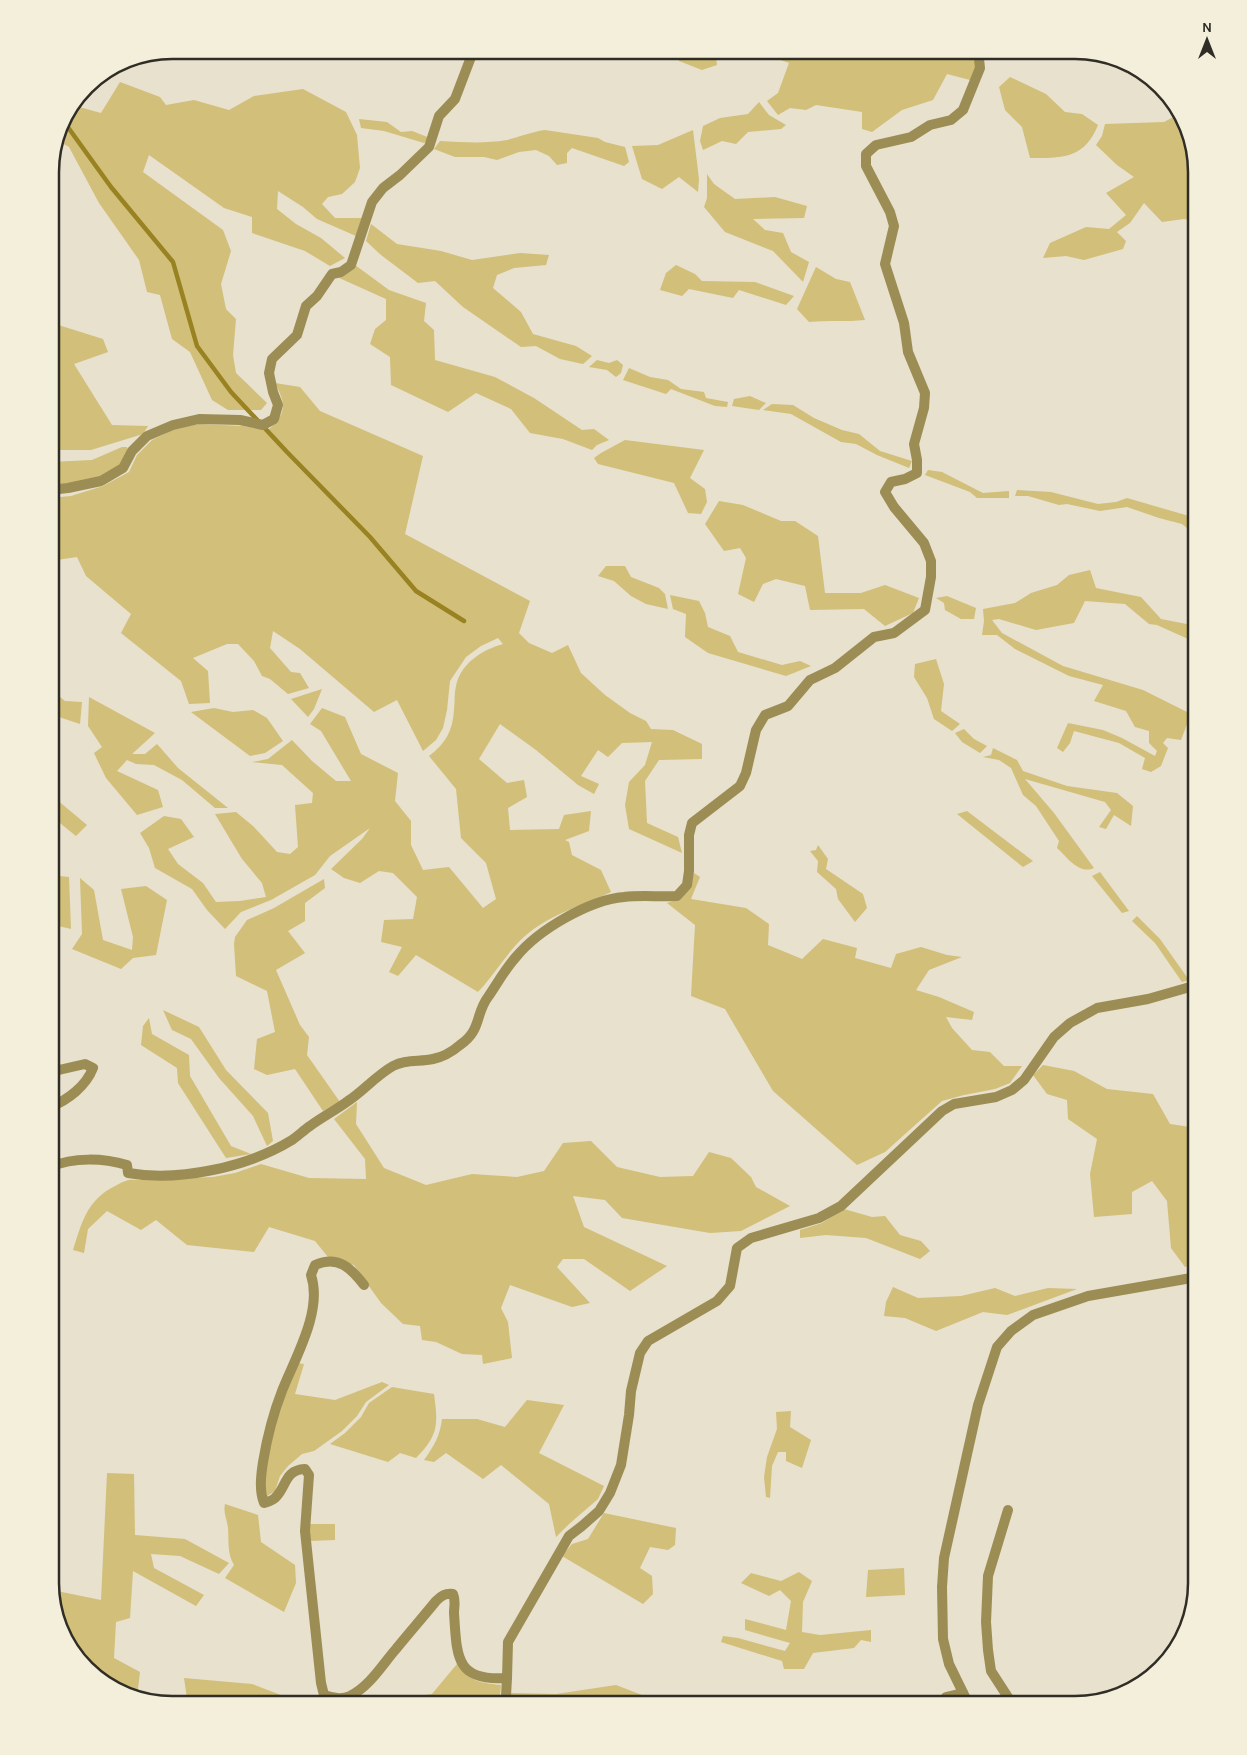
<svg xmlns="http://www.w3.org/2000/svg" width="1247" height="1755" viewBox="0 0 1247 1755" font-family="Karla,sans-serif">
	<style>
		.green { fill: #d2bf79 }
		.lines { fill: none; stroke-linecap: round; stroke-linejoin: round }
		.stream { stroke: #998221; stroke-width: 4.5 }
		.street { stroke: #9c8d54; stroke-width: 10 }
		.rim { fill: none; stroke: #2f2d25; stroke-width: 2.5 }
	</style>
	<rect width="100%" height="100%" fill="#e7e1ce"/>
	<!-- green -->
	<g class="green">
		<path d="M 673,50 L 715,50 L 717,65 L 702,70 L 679,61 Z"/>
		<path d="M 753,50 L 973,50 L 976,67 L 970,80 L 947,74 L 933,100 L 902,110 L 872,132 L 862,129 L 862,112 L 816,105 L 806,110 L 790,108 L 778,115 L 767,101 L 778,93 L 789,63 Z"/>
		<path d="M 1071,50 L 1083,50 L 1135,66 L 1126,73 L 1114,66 L 1108,65 Z"/>
		<path d="M 1010,77 L 1046,94 L 1065,112 L 1082,114 L 1098,125 C 1084,159 1063,158 1030,158 L 1022,127 L 1005,110 L 999,87 Z"/>
		<path d="M 120,82 L 160,97 L 166,105 L 194,100 L 229,110 L 254,96 L 303,89 L 346,112 L 357,135 L 360,168 L 355,182 L 342,194 L 328,197 L 322,204 L 335,218 L 363,218 L 356,236 L 317,219 L 303,207 L 278,191 L 277,209 L 296,224 L 321,238 L 345,258 L 330,266 L 305,251 L 252,233 L 252,217 L 224,208 L 149,155 L 143,172 L 223,230 L 231,251 L 221,284 L 226,309 L 236,319 L 233,355 L 236,373 L 267,403 L 261,410 L 228,410 L 212,400 L 190,352 L 172,339 L 160,295 L 147,292 L 139,260 L 99,203 L 69,147 L 57,140 L 62,118 L 72,105 L 101,113 Z"/>
		<path d="M 759,102 L 769,115 L 786,125 L 781,129 L 748,132 L 736,144 L 722,141 L 703,150 L 700,141 L 703,126 L 720,118 L 748,114 Z"/>
		<path d="M 1181,113 L 1197,172 L 1197,221 L 1184,219 L 1162,222 L 1144,203 L 1130,223 L 1117,232 L 1126,241 L 1123,249 L 1084,260 L 1066,256 L 1043,258 L 1050,243 L 1086,227 L 1109,229 L 1126,215 L 1106,193 L 1134,177 L 1117,165 L 1096,145 L 1102,136 L 1105,124 L 1164,122 Z"/>
		<path d="M 359,119 L 387,122 L 401,132 L 412,131 L 430,138 L 424,143 L 384,131 L 361,128 Z"/>
		<path d="M 545,130 L 598,138 L 605,142 L 625,147 L 629,162 L 624,166 L 572,148 L 567,153 L 567,163 L 557,165 L 549,156 L 536,150 L 519,152 L 497,160 L 484,157 L 455,157 L 434,149 L 440,141 C 462,142 484,144 507,140 C 519,137 531,132 545,130 Z"/>
		<path d="M 693,130 L 699,179 L 698,192 L 679,177 L 662,189 L 642,179 L 632,146 L 658,145 Z"/>
		<path d="M 707,174 L 714,184 L 735,199 L 775,197 L 807,206 L 804,218 L 753,219 L 765,230 L 783,233 L 791,252 L 809,262 L 803,282 L 773,251 L 725,232 L 704,207 L 707,198 Z"/>
		<path d="M 371,224 L 397,244 L 441,251 L 472,260 L 520,253 L 549,255 L 546,265 L 514,268 L 497,275 L 493,288 L 521,312 L 533,334 L 576,346 L 592,356 L 583,364 L 560,359 L 536,346 L 521,347 L 463,307 L 435,281 L 418,283 L 381,255 L 366,241 Z"/>
		<path d="M 355,265 L 389,290 L 426,303 L 424,321 L 434,330 L 435,360 L 495,377 L 534,398 L 582,430 L 594,429 L 609,440 L 597,445 L 592,450 L 563,439 L 530,433 L 511,409 L 476,393 L 448,412 L 391,385 L 390,357 L 370,344 L 375,329 L 386,320 L 386,299 L 337,277 Z"/>
		<path d="M 676,265 L 695,274 L 702,281 L 755,282 L 794,296 L 786,305 L 739,290 L 733,298 L 689,289 L 682,296 L 660,290 L 666,273 Z"/>
		<path d="M 816,267 L 836,279 L 850,282 L 865,320 C 846,322 828,320 809,322 L 797,309 Z"/>
		<path d="M 50,320 L 52,323 L 103,339 L 108,352 L 74,364 L 112,425 L 148,426 L 143,434 L 91,450 L 50,450 Z"/>
		<path d="M 597,360 L 609,363 L 617,360 L 623,365 L 621,373 L 616,377 L 607,370 L 589,367 Z"/>
		<path d="M 629,368 L 650,377 L 668,380 L 681,389 L 704,392 L 706,398 L 728,402 L 727,407 L 715,406 L 671,389 L 666,394 L 623,380 Z"/>
		<path d="M 275,383 L 300,387 L 320,411 L 423,456 L 405,534 L 530,601 L 519,633 L 529,643 L 552,653 L 568,645 L 581,673 L 605,695 L 630,713 L 646,721 L 651,729 L 673,730 L 702,744 L 702,759 L 659,760 L 645,781 L 647,823 L 678,837 L 682,853 L 629,829 L 625,805 L 629,782 L 645,765 L 652,742 L 622,743 L 608,757 L 598,750 L 581,776 L 599,784 L 594,794 L 578,785 L 536,750 L 500,724 L 479,759 L 507,783 L 524,780 L 527,797 L 508,808 L 510,830 L 559,829 L 564,815 L 591,811 L 589,831 L 565,840 L 569,842 L 572,855 L 601,870 L 611,892 C 583,905 549,915 525,936 C 507,952 495,974 478,992 L 416,955 L 398,976 L 389,972 L 402,947 L 381,942 L 384,920 L 413,919 L 417,897 L 393,873 L 379,871 L 360,883 L 344,878 L 331,869 L 362,839 L 370,828 L 330,856 L 315,875 L 271,900 L 241,912 L 225,929 L 207,910 L 192,889 L 155,868 L 149,848 L 140,833 L 164,816 L 181,819 L 194,837 L 168,849 L 178,864 L 203,883 L 216,902 L 240,901 L 266,897 L 262,883 L 242,859 L 215,814 L 236,812 L 253,826 L 277,852 L 290,854 L 298,847 L 295,805 L 312,803 L 313,793 L 282,765 L 252,762 L 268,759 L 292,740 L 312,761 L 336,781 L 351,781 L 321,731 L 310,724 L 322,708 L 345,717 L 361,754 L 398,773 L 395,801 L 411,821 L 411,845 L 423,870 L 449,867 L 483,908 L 496,899 L 486,863 L 461,838 L 456,789 L 429,756 C 445,744 453,731 454,710 C 455,702 454,694 456,686 C 461,663 482,650 503,644 L 498,638 L 481,646 L 466,657 L 450,681 L 447,710 L 443,728 L 436,740 L 423,751 L 397,700 L 374,712 L 300,649 L 273,631 L 270,648 L 291,672 L 300,673 L 309,688 L 288,694 L 270,679 L 262,676 L 254,661 L 238,644 L 227,644 L 193,658 L 208,671 L 210,703 L 189,704 L 181,681 L 121,633 L 131,614 L 86,576 L 77,557 L 50,561 L 50,498 L 71,496 L 103,486 L 129,472 L 137,455 L 152,440 L 177,428 L 199,424 L 243,426 L 268,430 C 287,414 286,404 275,383 Z"/>
		<path d="M 750,396 L 766,403 L 759,410 L 732,406 L 734,399 Z"/>
		<path d="M 772,404 L 793,405 L 814,418 L 842,430 L 859,434 L 880,451 L 912,461 L 909,468 L 877,455 L 856,444 L 841,442 L 791,414 L 763,410 Z"/>
		<path d="M 625,440 L 704,450 L 690,478 L 705,489 L 707,502 L 701,514 L 688,513 L 674,483 L 598,464 L 594,458 L 601,453 Z"/>
		<path d="M 122,447 L 127,447 L 128,450 L 120,467 L 99,479 L 50,487 L 50,462 L 92,460 Z"/>
		<path d="M 928,470 L 942,472 L 983,493 L 1009,491 L 1009,498 L 977,498 L 970,492 L 925,475 Z"/>
		<path d="M 1017,490 L 1051,492 L 1098,504 L 1116,502 L 1127,498 L 1189,516 L 1197,514 L 1197,536 L 1182,524 L 1159,518 L 1127,507 L 1100,511 L 1067,504 L 1059,505 L 1028,496 L 1015,496 Z"/>
		<path d="M 719,501 L 743,505 L 781,521 L 795,521 L 818,536 L 825,593 L 861,593 L 885,585 L 919,598 L 913,613 L 885,626 L 864,609 L 810,610 L 805,586 L 776,579 L 763,584 L 754,602 L 738,594 L 746,558 L 740,548 L 724,551 L 705,524 Z"/>
		<path d="M 606,566 L 625,566 L 631,577 L 659,588 L 665,594 L 668,609 L 646,604 L 631,596 L 614,581 L 598,576 Z"/>
		<path d="M 1090,570 L 1096,588 L 1141,597 L 1161,619 L 1197,626 L 1197,643 L 1157,625 L 1149,624 L 1125,604 L 1085,601 L 1074,623 L 1036,630 L 999,619 L 992,620 L 1002,633 L 1063,666 L 1143,690 L 1187,712 L 1189,719 L 1181,740 L 1167,738 L 1163,743 L 1168,748 L 1161,766 L 1151,772 L 1142,769 L 1145,758 L 1119,743 L 1074,731 L 1070,743 L 1063,752 L 1057,748 L 1068,723 L 1103,730 L 1122,738 L 1155,756 L 1157,751 L 1149,743 L 1149,731 L 1135,727 L 1126,711 L 1094,701 L 1103,685 L 1069,676 L 1015,649 L 997,635 L 982,635 L 984,621 L 983,609 L 1015,603 L 1031,593 L 1057,585 L 1069,575 Z"/>
		<path d="M 670,595 L 699,601 L 705,613 L 708,627 L 730,636 L 738,652 L 782,665 L 800,661 L 811,666 L 786,676 L 708,653 L 685,637 L 686,614 L 673,609 Z"/>
		<path d="M 947,596 L 976,608 L 974,619 L 961,619 L 945,610 L 944,603 L 936,598 Z"/>
		<path d="M 936,659 L 944,684 L 941,711 L 960,724 L 952,731 L 934,719 L 927,698 L 914,677 L 915,664 Z"/>
		<path d="M 50,689 L 65,701 L 82,702 L 80,724 L 50,714 Z"/>
		<path d="M 322,689 L 314,709 L 308,717 L 291,699 Z"/>
		<path d="M 89,697 L 155,733 L 132,754 L 145,754 L 157,744 L 178,768 L 228,808 L 215,808 L 182,780 L 154,765 L 136,764 L 127,760 L 117,771 L 158,790 L 163,807 L 137,815 L 106,778 L 94,753 L 102,747 L 88,726 Z"/>
		<path d="M 214,708 L 233,712 L 253,710 L 267,718 L 283,741 L 265,753 L 250,756 L 191,712 Z"/>
		<path d="M 964,729 L 974,739 L 987,746 L 980,753 L 962,742 L 955,733 Z"/>
		<path d="M 993,748 L 1017,760 L 1023,771 L 1067,786 L 1117,793 L 1133,806 L 1131,826 L 1114,815 L 1106,829 L 1099,827 L 1111,810 L 1105,802 L 1025,779 L 1054,813 L 1094,868 C 1079,875 1067,857 1057,848 L 1059,841 L 1036,806 L 1023,795 L 1011,768 L 999,760 L 983,757 L 991,755 Z"/>
		<path d="M 50,794 L 87,825 L 76,836 L 50,815 Z"/>
		<path d="M 967,811 L 1033,861 L 1023,867 L 957,814 Z"/>
		<path d="M 818,845 L 828,859 L 826,869 L 863,894 L 867,908 L 855,922 L 838,899 L 836,889 L 817,872 L 818,861 L 810,851 L 816,850 Z"/>
		<path d="M 1100,872 L 1129,911 L 1122,913 L 1092,876 Z"/>
		<path d="M 694,873 L 700,877 L 691,899 L 746,908 L 769,924 L 768,945 L 802,959 L 823,939 L 857,948 L 855,958 L 891,968 L 896,954 L 921,947 L 947,955 L 962,957 L 929,970 L 916,990 L 939,997 L 974,1012 L 972,1020 L 946,1017 L 952,1028 L 972,1050 L 990,1052 L 1004,1066 L 1022,1066 L 1010,1083 L 995,1089 L 964,1095 L 942,1101 L 885,1152 L 857,1165 L 773,1091 L 725,1009 L 691,996 L 695,925 L 667,903 L 680,899 L 690,884 Z"/>
		<path d="M 50,875 L 69,877 L 71,929 L 50,924 Z"/>
		<path d="M 80,878 L 94,890 L 103,940 L 132,950 L 133,937 L 121,889 L 146,886 L 167,900 L 156,955 L 133,958 L 121,969 L 72,949 L 82,934 Z"/>
		<path d="M 324,879 L 325,888 L 305,903 L 305,921 L 288,931 L 305,953 L 276,970 L 300,1025 L 309,1037 L 307,1055 L 340,1102 L 323,1111 L 295,1069 L 267,1075 L 254,1069 L 257,1039 L 275,1032 L 267,991 L 236,976 L 234,944 L 235,937 L 247,920 L 274,908 Z"/>
		<path d="M 1137,916 L 1160,939 L 1189,980 L 1182,982 L 1155,943 L 1132,921 Z"/>
		<path d="M 163,1010 L 199,1027 L 226,1070 L 268,1113 L 273,1141 L 267,1146 L 253,1116 L 219,1078 L 191,1039 L 172,1030 Z"/>
		<path d="M 149,1018 L 152,1034 L 189,1055 L 190,1076 L 231,1146 L 251,1154 L 226,1158 L 178,1083 L 177,1068 L 141,1045 L 143,1026 Z"/>
		<path d="M 1043,1065 L 1074,1071 L 1107,1089 L 1153,1094 L 1170,1124 L 1197,1128 L 1197,1263 L 1185,1267 L 1171,1248 L 1167,1201 L 1152,1181 L 1132,1192 L 1132,1214 L 1094,1217 L 1090,1174 L 1097,1139 L 1068,1119 L 1067,1100 L 1047,1094 L 1033,1075 Z"/>
		<path d="M 357,1102 L 356,1124 L 384,1168 L 426,1185 L 472,1174 L 517,1177 L 544,1171 L 563,1143 L 591,1141 L 617,1167 L 660,1177 L 693,1176 L 709,1152 L 731,1158 L 751,1177 L 756,1187 L 790,1206 L 741,1231 L 710,1233 L 622,1218 L 605,1200 L 573,1196 L 584,1227 L 667,1266 L 630,1291 L 584,1259 L 563,1259 L 557,1267 L 590,1303 L 572,1307 L 510,1285 L 501,1308 L 508,1322 L 512,1358 L 483,1364 L 482,1355 L 462,1354 L 436,1342 L 422,1340 L 420,1326 L 403,1324 L 381,1303 L 354,1265 L 328,1257 L 315,1241 L 269,1227 L 254,1252 L 187,1245 L 156,1220 L 141,1230 L 107,1211 L 88,1229 L 84,1253 L 73,1250 C 82,1222 87,1200 115,1186 C 126,1180 128,1179 140,1180 L 213,1177 L 235,1173 L 261,1164 L 309,1178 L 366,1179 L 365,1159 L 334,1119 Z"/>
		<path d="M 844,1209 L 872,1217 L 885,1216 L 900,1235 L 921,1241 L 930,1251 L 920,1259 L 866,1238 L 826,1235 L 800,1238 L 800,1230 L 822,1223 Z"/>
		<path d="M 893,1287 L 918,1298 L 961,1296 L 995,1288 L 1015,1296 L 1048,1288 L 1077,1289 L 1007,1315 L 983,1312 L 936,1331 L 905,1318 L 884,1316 L 886,1302 Z"/>
		<path d="M 297,1363 L 304,1364 L 295,1394 L 335,1400 L 382,1382 L 389,1385 L 366,1402 L 357,1416 L 342,1431 L 314,1451 L 302,1454 L 288,1466 L 280,1476 L 275,1491 L 267,1496 C 258,1459 284,1399 297,1363 Z"/>
		<path d="M 392,1387 L 434,1394 C 438,1424 439,1435 416,1458 L 400,1453 L 388,1462 L 330,1444 L 345,1433 L 361,1417 L 369,1403 Z"/>
		<path d="M 527,1400 L 564,1405 L 539,1453 L 604,1486 L 598,1499 L 569,1524 L 556,1537 L 549,1504 L 501,1465 L 483,1479 L 446,1453 L 434,1462 L 424,1460 C 434,1446 440,1436 442,1419 L 477,1419 L 505,1427 Z"/>
		<path d="M 791,1411 L 790,1427 L 811,1440 L 802,1468 L 786,1461 L 786,1452 L 778,1452 L 772,1466 L 770,1498 L 766,1497 L 764,1477 L 767,1457 L 777,1429 L 776,1412 Z"/>
		<path d="M 107,1473 L 134,1474 L 135,1535 L 185,1539 L 229,1563 L 219,1574 L 180,1556 L 151,1554 L 154,1568 L 204,1595 L 196,1606 L 133,1571 L 130,1618 L 116,1622 L 114,1658 L 140,1672 L 137,1697 L 111,1689 L 66,1644 L 52,1590 L 101,1600 Z"/>
		<path d="M 225,1504 L 258,1515 L 261,1542 L 295,1565 L 296,1583 L 284,1612 L 225,1578 L 234,1565 C 227,1553 229,1542 228,1528 C 227,1519 223,1513 225,1504 Z"/>
		<path d="M 604,1513 L 676,1528 L 675,1545 L 668,1550 L 650,1547 L 640,1568 L 652,1576 L 653,1594 L 643,1604 L 562,1556 L 572,1544 L 588,1539 Z"/>
		<path d="M 310,1524 L 335,1524 L 335,1540 L 309,1541 Z"/>
		<path d="M 904,1568 L 905,1595 L 866,1597 L 868,1570 Z"/>
		<path d="M 799,1572 L 812,1581 L 803,1602 L 802,1632 L 820,1635 L 871,1630 L 871,1642 L 861,1640 L 854,1648 L 813,1653 L 804,1669 L 784,1669 L 782,1661 L 721,1642 L 723,1636 L 738,1638 L 785,1651 L 790,1643 L 745,1630 L 745,1619 L 786,1630 L 791,1601 L 780,1590 L 769,1596 L 741,1583 L 751,1573 L 781,1581 Z"/>
		<path d="M 457,1664 C 469,1682 482,1683 501,1685 L 499,1705 L 359,1705 L 432,1694 Z"/>
		<path d="M 184,1678 L 252,1684 L 307,1705 L 188,1705 Z"/>
		<path d="M 616,1685 L 642,1695 L 627,1705 L 508,1705 L 511,1693 L 556,1694 Z"/>
	</g>
	<g class="lines">
		<!-- stream -->
		<path class="stream" d="M 62,119 L 111,187 L 173,262 L 197,346 L 231,392 L 287,452 L 370,537 L 416,591 L 464,621"/>
		<!-- street -->
		<g class="street">
			<path d="M 50,490 L 68,488 L 101,481 L 123,468 L 132,451 L 147,436 L 173,425 L 199,419 L 240,420 L 263,425 L 274,419 L 278,405 L 273,392 L 269,373 L 272,359 L 297,335 L 306,306 L 317,296 L 332,274 L 341,272 L 351,265 L 372,202 L 383,188 L 400,175 L 429,147 L 439,116 L 455,99 L 471,57 L 471,50"/>
			<path d="M 50,1107 C 68,1100 86,1086 93,1068 L 85,1064 L 50,1072"/>
			<path d="M 50,1167 C 74,1157 103,1158 127,1165 L 128,1173 C 179,1182 248,1167 292,1140 C 298,1136 304,1130 310,1126 C 322,1117 336,1110 348,1101 C 363,1091 377,1075 393,1066 C 406,1059 419,1062 433,1059 C 443,1057 453,1051 460,1045 C 482,1030 475,1014 488,997 C 497,984 505,969 516,957 C 538,930 589,900 624,897 C 641,895 659,897 677,896 L 687,885 L 689,871 L 689,835 L 692,823 L 740,786 L 746,773 L 756,730 L 765,715 L 788,706 L 810,680 L 835,668 L 874,637 L 894,633 L 925,610 L 931,577 L 931,561 L 924,543 L 894,507 L 885,492 L 891,482 L 905,479 L 917,473 L 917,460 L 914,444 L 924,408 L 925,393 L 908,352 L 904,323 L 885,264 L 894,226 L 890,212 L 866,166 L 866,154 L 876,145 L 911,137 L 930,125 L 951,120 L 963,110 L 980,68 L 978,50"/>
			<path d="M 364,1285 C 351,1268 338,1255 315,1265 L 311,1275 C 323,1311 295,1358 282,1391 C 273,1414 267,1438 263,1462 C 261,1475 259,1490 264,1503 C 267,1502 272,1501 275,1498 C 287,1487 284,1470 305,1469 L 309,1475 L 305,1531 L 321,1683 L 324,1695 C 332,1698 341,1700 350,1696 C 370,1686 382,1665 396,1649 C 409,1633 423,1617 436,1601 C 441,1596 445,1593 453,1594 C 456,1601 454,1606 454,1613 C 457,1656 455,1682 507,1678"/>
			<path d="M 1008,1510 L 988,1576 L 986,1622 L 988,1650 L 991,1671 L 1013,1705"/>
			<path d="M 503,1705 L 506,1696 L 507,1678 L 508,1642 L 569,1536 L 582,1526 L 599,1511 L 610,1493 L 621,1465 L 629,1415 L 631,1391 L 640,1353 L 648,1341 L 717,1301 L 730,1286 L 737,1248 L 751,1238 L 819,1218 L 841,1206 L 942,1111 L 954,1104 L 996,1097 L 1012,1090 L 1024,1080 L 1054,1037 L 1070,1023 L 1097,1008 L 1148,999 L 1197,985"/>
			<path d="M 941,1705 L 946,1697 L 963,1693"/>
			<path d="M 969,1705 L 949,1664 L 943,1639 L 942,1587 L 944,1558 L 978,1405 L 997,1347 L 1011,1331 L 1033,1315 L 1088,1296 L 1197,1277"/>
		</g>
	</g>
	<!-- crop -->
	<path d="M0 0H1247V1755H0ZM172 59H1075A113 113 0 0 1 1188 172V1583A113 113 0 0 1 1075 1696H172A113 113 0 0 1 59 1583V172A113 113 0 0 1 172 59Z" fill="#f4efdb" fill-rule="evenodd"/>
	<path class="rim" d="M172 59H1075A113 113 0 0 1 1188 172V1583A113 113 0 0 1 1075 1696H172A113 113 0 0 1 59 1583V172A113 113 0 0 1 172 59Z"/>
	<!-- north arrow -->
	<g transform="translate(1207 40)" stroke="#f4efdb" stroke-width="4" paint-order="stroke">
	<path d="M0-4L9 19L0 12L-9 19Z" fill="#2f2d25"/>
	<text y="-8" font-size="14" font-weight="bold" text-anchor="middle" fill="#2f2d25">N</text>
	</g>
</svg>
